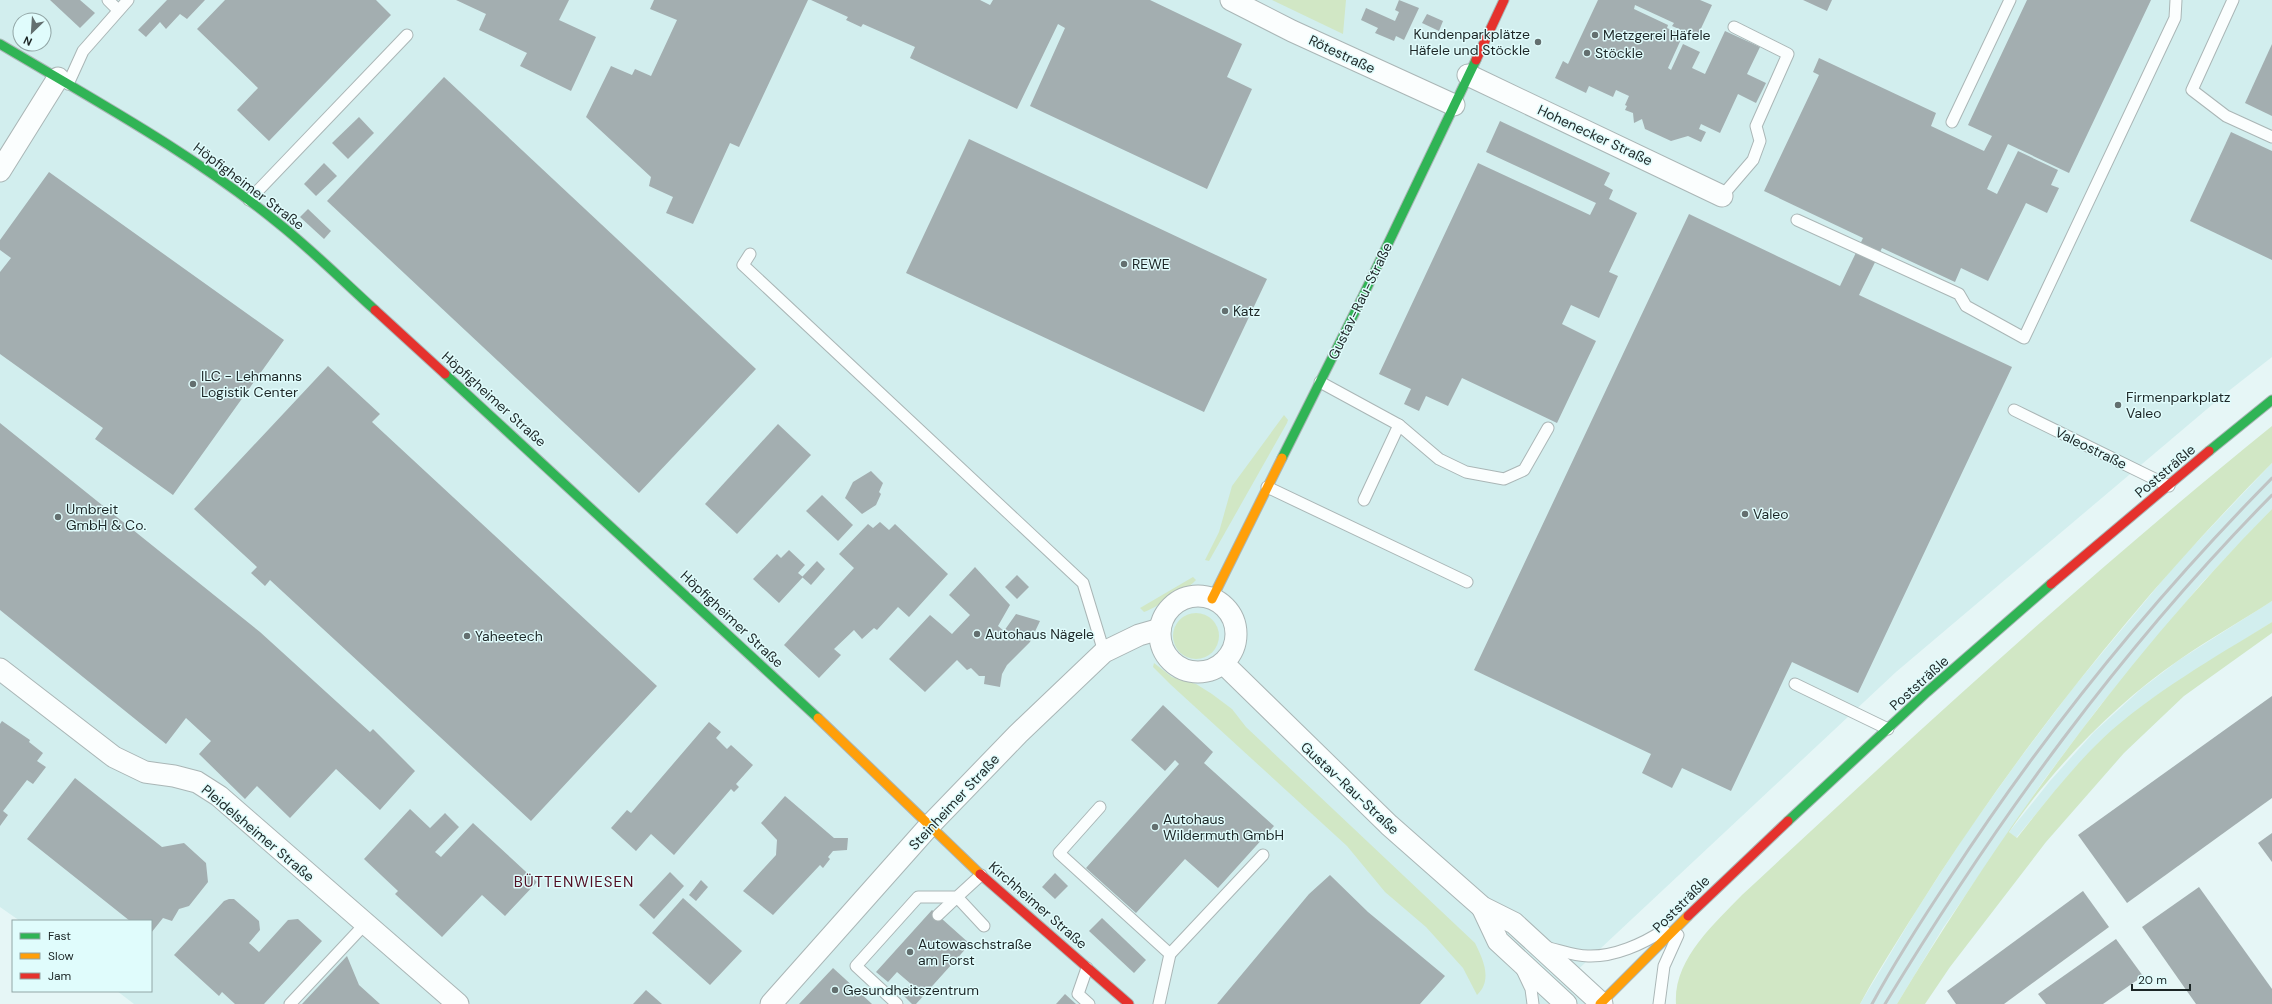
<svg xmlns="http://www.w3.org/2000/svg" width="2272" height="1004" viewBox="0 0 2272 1004" font-family="'DM Sans',sans-serif">
	<style>
		.built { fill: #d2eeee; fill-rule: evenodd }
		.green { fill: #d1e7c5 }
		.building { fill: #a3aeb0 }
		.lines { fill: none; stroke-linecap: round; stroke-linejoin: round }
		.lane-casing { stroke: #aab6b6; stroke-width: 13 }
		.street-casing { stroke: #aab6b6; stroke-width: 23 }
		.fast-casing { stroke: #aab6b6; stroke-width: 11 }
		.slow-casing { stroke: #aab6b6; stroke-width: 11 }
		.jam-casing { stroke: #aab6b6; stroke-width: 11 }
		.lane { stroke: #fbfefe; stroke-width: 11 }
		.street { stroke: #fbfefe; stroke-width: 21 }
		.fast { stroke: #30b455; stroke-width: 9 }
		.slow { stroke: #ff9f0a; stroke-width: 9 }
		.jam { stroke: #e5322d; stroke-width: 9 }
		.rail { stroke: #c0c4c4; stroke-width: 3 }
		.poi-dot { fill: #636f6f; stroke: #e0fcfc; stroke-width: 1.5 }
		.labels { text-anchor: middle; stroke-width: 3; stroke-linejoin: round; paint-order: stroke }
		.poi-label { font-size: 14px; fill: #1c2626; stroke: #e0fcfc; text-anchor: start }
		.street-label { font-size: 14px; fill: #1c2626; stroke: #e0fcfc }
		.neighbourhood-label { font-size: 15px; letter-spacing: 1px; fill: #520e22; stroke: #e0fcfc }
	</style>
	<rect width="100%" height="100%" fill="#e6f6f6"/>
	<!-- built -->
	<g class="built">
		<path d="M 0,0 L 2272,0 L 2272,357 L 2226,393 L 1896,672 L 1570,977 L 1609,1004 L 134,1004 L 117,991 L 151,991 L 151,921 L 20,921 L 0,907 ZM 20,20 L 44,20 L 44,44 L 20,44 Z"/>
		<path d="M 2272,463 L 2272,509 L 2201,584 L 2099,707 L 2044,780 L 1943,928 L 1897,1004 L 1860,1004 L 1916,911 L 1965,835 L 2018,761 L 2073,688 L 2177,563 Z"/>
		<path d="M 2272,601 L 2272,622 L 2150,700 L 2102,739 L 2059,786 L 2016,838 L 2009,832 L 2050,781 L 2094,732 L 2141,689 L 2179,660 Z"/>
	</g>
	<!-- green -->
	<g class="green">
		<path d="M 1272,0 L 1346,0 L 1343,34 Z"/>
		<path d="M 1284,415 L 1288,420 L 1287,423 L 1209,561 L 1205,560 L 1219,532 L 1232,486 Z"/>
		<path d="M 2272,426 L 2272,463 C 2147,589 2036,727 1939,875 C 1912,918 1884,960 1860,1004 L 1676,1004 C 1673,960 1714,924 1742,895 C 1915,734 2089,574 2272,426 Z"/>
		<path d="M 2272,509 L 2272,601 C 2241,621 2209,639 2179,660 C 2116,703 2052,769 2009,832 L 2017,838 C 2044,804 2071,769 2102,739 C 2153,692 2214,658 2272,622 L 2272,633 L 2184,696 L 2124,753 L 2046,842 L 1950,967 L 1925,1004 L 1897,1004 C 2004,827 2126,657 2272,509 Z"/>
		<path d="M 1193,577 L 1196,580 C 1188,589 1179,591 1169,598 C 1160,603 1155,608 1144,612 L 1140,608 Z"/>
		<circle cx="1196" cy="636" r="23"/>
		<path d="M 1154,663 L 1172,677 L 1196,684 L 1212,694 L 1232,709 L 1246,727 L 1475,943 C 1483,959 1493,980 1477,995 L 1463,968 L 1426,927 L 1385,892 L 1347,846 L 1170,684 L 1153,667 Z"/>
	</g>
	<!-- building -->
	<g class="building">
		<path d="M 50,0 L 80,0 L 95,13 L 80,28 Z"/>
		<path d="M 167,0 L 205,0 L 187,19 L 180,14 L 166,29 L 160,22 L 146,37 L 138,30 Z"/>
		<path d="M 225,0 L 376,0 L 391,15 L 269,141 L 237,110 L 258,88 L 197,29 Z"/>
		<path d="M 456,0 L 569,0 L 559,20 L 596,37 L 571,91 L 520,66 L 527,53 L 479,30 L 486,14 Z"/>
		<path d="M 654,0 L 808,0 L 739,147 L 730,143 L 693,224 L 666,213 L 673,197 L 649,186 L 651,177 L 586,117 L 611,66 L 632,75 L 635,69 L 651,76 L 677,20 L 650,9 Z"/>
		<path d="M 811,0 L 980,0 L 990,5 L 993,0 L 1150,0 L 1242,44 L 1227,77 L 1252,89 L 1207,189 L 1030,106 L 1065,28 L 1058,24 L 1017,109 L 910,58 L 915,47 L 863,24 L 861,27 L 846,20 L 848,17 Z"/>
		<path d="M 1399,0 L 1419,8 L 1404,40 L 1396,36 L 1394,41 L 1375,33 L 1378,28 L 1361,20 L 1366,8 L 1395,21 L 1399,12 L 1395,10 Z"/>
		<path d="M 1598,0 L 1700,0 L 1712,5 L 1697,37 L 1672,26 L 1674,23 L 1635,5 L 1634,9 L 1668,25 L 1667,28 L 1683,35 L 1668,68 L 1671,70 L 1683,44 L 1700,52 L 1692,68 L 1705,74 L 1725,31 L 1760,47 L 1747,74 L 1766,83 L 1756,103 L 1738,94 L 1720,133 L 1701,124 L 1699,129 L 1706,132 L 1701,142 L 1688,136 L 1671,141 L 1645,129 L 1642,119 L 1634,123 L 1633,113 L 1625,110 L 1627,106 L 1625,105 L 1629,96 L 1616,90 L 1613,97 L 1589,86 L 1586,93 L 1555,78 L 1563,61 L 1568,64 Z"/>
		<path d="M 1803,0 L 1832,0 L 1827,11 Z"/>
		<path d="M 2027,0 L 2151,0 L 2069,173 L 2008,144 L 1987,189 L 1997,194 L 2018,151 L 2058,170 L 2051,185 L 2059,188 L 2047,213 L 2026,203 L 1988,281 L 1961,268 L 1955,282 L 1882,248 L 1859,295 L 2012,367 L 1858,693 L 1792,662 L 1731,791 L 1682,768 L 1672,788 L 1642,773 L 1651,754 L 1474,670 L 1689,214 L 1840,286 L 1863,238 L 1764,191 L 1819,75 L 1813,72 L 1819,58 L 1936,113 L 1931,126 L 1984,151 L 1992,136 L 1968,125 Z"/>
		<path d="M 1427,14 L 1443,21 L 1439,31 L 1422,23 Z"/>
		<path d="M 2272,44 L 2272,116 L 2245,103 Z"/>
		<path d="M 444,77 L 756,369 L 639,493 L 327,201 Z"/>
		<path d="M 359,117 L 374,133 L 348,159 L 332,143 Z"/>
		<path d="M 1500,121 L 1610,173 L 1604,185 L 1613,190 L 1609,199 L 1637,213 L 1609,272 L 1618,276 L 1599,318 L 1571,305 L 1562,324 L 1596,341 L 1557,423 L 1462,378 L 1448,406 L 1426,396 L 1419,411 L 1404,404 L 1411,389 L 1379,374 L 1478,163 L 1590,215 L 1596,203 L 1486,152 Z"/>
		<path d="M 2231,132 L 2272,151 L 2272,260 L 2190,221 Z"/>
		<path d="M 969,139 L 1267,279 L 1204,412 L 906,273 Z"/>
		<path d="M 324,163 L 337,176 L 316,196 L 304,184 Z"/>
		<path d="M 49,172 L 284,340 L 173,495 L 95,439 L 103,428 L 0,354 L 0,272 L 11,258 L 0,250 L 0,240 Z"/>
		<path d="M 308,209 L 331,231 L 324,239 L 300,217 Z"/>
		<path d="M 328,366 L 380,414 L 372,422 L 657,686 L 531,821 L 270,580 L 265,586 L 251,573 L 257,567 L 194,509 Z"/>
		<path d="M 0,423 L 260,632 L 370,732 L 373,729 L 415,771 L 380,810 L 336,769 L 290,818 L 257,786 L 245,799 L 199,754 L 211,741 L 186,718 L 166,744 L 0,610 Z"/>
		<path d="M 778,424 L 811,455 L 737,534 L 705,504 Z"/>
		<path d="M 871,471 L 883,483 L 879,492 L 881,494 L 876,505 L 862,514 L 845,498 L 853,482 Z"/>
		<path d="M 822,495 L 853,525 L 838,541 L 806,511 Z"/>
		<path d="M 880,522 L 889,530 L 895,524 L 948,574 L 909,617 L 898,607 L 877,630 L 874,628 L 862,639 L 854,630 L 834,649 L 841,655 L 819,678 L 784,645 L 854,568 L 839,554 L 868,524 L 873,528 Z"/>
		<path d="M 789,550 L 805,565 L 798,573 L 803,577 L 779,603 L 753,579 L 777,554 L 781,558 Z"/>
		<path d="M 817,561 L 825,569 L 811,585 L 802,577 Z"/>
		<path d="M 975,567 L 1010,605 L 998,626 L 1004,631 L 1016,614 L 1040,621 L 1030,642 L 1007,665 L 1002,674 L 1000,687 L 984,684 L 985,676 L 979,676 L 971,668 L 967,670 L 957,660 L 925,692 L 889,659 L 930,615 L 952,634 L 970,615 L 949,595 Z"/>
		<path d="M 1017,575 L 1029,587 L 1017,599 L 1005,587 Z"/>
		<path d="M 2272,696 L 2272,798 L 2127,903 L 2078,835 Z"/>
		<path d="M 1163,705 L 1213,752 L 1204,763 L 1274,826 L 1218,888 L 1185,859 L 1136,913 L 1086,868 L 1179,764 L 1175,760 L 1165,771 L 1131,740 Z"/>
		<path d="M 2,721 L 30,740 L 29,742 L 43,753 L 37,761 L 46,767 L 33,784 L 27,780 L 3,811 L 8,815 L 0,826 L 0,724 Z"/>
		<path d="M 709,722 L 721,732 L 716,738 L 727,749 L 731,745 L 753,765 L 736,784 L 739,787 L 734,792 L 731,789 L 674,855 L 651,834 L 636,851 L 611,828 L 627,810 L 631,813 Z"/>
		<path d="M 75,778 L 162,847 L 184,843 L 206,863 L 208,882 L 189,906 L 179,909 L 172,921 L 163,918 L 151,933 L 151,921 L 130,921 L 27,839 Z"/>
		<path d="M 785,796 L 834,838 L 848,838 L 847,850 L 833,851 L 828,857 L 830,859 L 823,868 L 820,865 L 773,915 L 743,891 L 776,855 L 777,840 L 761,823 Z"/>
		<path d="M 410,809 L 430,828 L 445,813 L 459,827 L 435,852 L 441,857 L 473,823 L 537,882 L 505,916 L 482,895 L 442,937 L 395,894 L 398,891 L 364,859 Z"/>
		<path d="M 2272,833 L 2272,862 L 2258,843 Z"/>
		<path d="M 670,872 L 684,886 L 654,919 L 639,905 Z"/>
		<path d="M 1055,873 L 1068,886 L 1055,899 L 1042,887 Z"/>
		<path d="M 1330,875 L 1368,912 L 1445,976 L 1420,1004 L 1217,1004 L 1309,894 Z"/>
		<path d="M 701,880 L 708,887 L 696,901 L 689,895 Z"/>
		<path d="M 2199,887 L 2272,989 L 2272,1004 L 2196,1004 L 2142,927 Z"/>
		<path d="M 2083,891 L 2109,927 L 2004,1004 L 1956,1004 L 1947,991 Z"/>
		<path d="M 683,898 L 742,951 L 710,985 L 652,933 Z"/>
		<path d="M 229,899 L 234,899 L 259,921 L 260,930 L 249,943 L 259,952 L 288,920 L 298,919 L 322,941 L 264,1004 L 235,1004 L 222,992 L 219,996 L 174,955 L 224,901 Z"/>
		<path d="M 932,910 L 970,944 L 916,1004 L 912,1004 L 902,994 L 911,984 L 897,972 L 888,982 L 876,972 Z"/>
		<path d="M 1102,918 L 1146,960 L 1134,973 L 1089,931 Z"/>
		<path d="M 2116,939 L 2143,976 L 2103,1004 L 2046,1004 L 2038,994 Z"/>
		<path d="M 347,956 L 359,985 L 380,1004 L 302,1004 Z"/>
		<path d="M 833,968 L 844,978 L 872,1004 L 799,1004 Z"/>
		<path d="M 646,990 L 662,1004 L 633,1004 Z"/>
		<path d="M 1065,994 L 1076,1004 L 1056,1004 Z"/>
	</g>
	<g class="lines">
		<defs>
			<g id="lane">
				<path d="M 108,0 L 118,10"/>
				<path d="M 2233,0 L 2192,90 L 2226,116 L 2272,137"/>
				<path d="M 68,84 L 83,51 L 128,0"/>
				<path d="M 1952,122 L 2010,0"/>
				<path d="M 1722,196 L 1753,160 L 1760,141 L 1756,126 L 1788,54 L 1734,27"/>
				<path d="M 249,200 L 407,35"/>
				<path d="M 1797,220 L 1959,294 L 1966,306 L 2024,338 L 2175,18 L 2176,0"/>
				<path d="M 750,254 L 743,265 L 1083,583 L 1104,652"/>
				<path d="M 1320,382 L 1399,425 L 1364,500"/>
				<path d="M 2014,410 L 2169,486"/>
				<path d="M 1399,425 L 1439,459 L 1466,472 L 1504,479 L 1524,470 L 1548,428"/>
				<path d="M 1267,487 L 1467,582"/>
				<path d="M 1795,684 L 1888,729"/>
				<path d="M 1100,807 L 1059,853 L 1170,954 L 1263,855"/>
				<path d="M 938,915 L 957,897 L 984,926"/>
				<path d="M 1545,947 C 1559,950 1574,956 1588,956 C 1614,957 1643,944 1664,930"/>
				<path d="M 1087,968 L 1078,994 L 1089,1004"/>
				<path d="M 1522,970 L 1531,989 L 1533,1004"/>
				<path d="M 290,1004 L 366,923"/>
				<path d="M 897,1004 L 856,966 L 918,897 L 957,897 L 981,875"/>
				<path d="M 1159,1004 L 1170,954"/>
				<path d="M 1659,1004 L 1664,966 L 1678,935"/>
			</g>
			<g id="street">
				<path d="M 1231,0 L 1292,31 L 1454,105"/>
				<path d="M 1468,75 L 1722,196"/>
				<path d="M 0,171 L 58,78"/>
				<circle cx="1198" cy="634" r="38"/>
				<path d="M 1223,663 L 1389,825 L 1482,907 L 1514,923 L 1602,1004"/>
				<path d="M 0,669 L 114,757 L 145,772 L 174,776 L 197,782 L 219,796 L 458,1004"/>
				<path d="M 1482,907 L 1498,941 L 1566,1004"/>
				<path d="M 771,1004 L 930,825 L 1018,734 L 1104,652 L 1139,635 L 1160,629"/>
			</g>
			<g id="fast">
				<path d="M 0,44 C 94,100 192,153 278,223 C 312,250 343,281 375,310"/>
				<path d="M 445,374 L 818,718"/>
				<path d="M 2209,451 L 2272,400"/>
				<path d="M 1282,458 L 1363,296 L 1476,60"/>
				<path d="M 1788,821 L 1927,692 L 2051,584"/>
			</g>
			<g id="slow">
				<path d="M 1212,599 L 1282,458"/>
				<path d="M 818,718 L 980,874"/>
				<path d="M 1600,1004 L 1688,916"/>
			</g>
			<g id="jam">
				<path d="M 1476,60 L 1504,0"/>
				<path d="M 375,310 L 445,374"/>
				<path d="M 2051,584 L 2209,451"/>
				<path d="M 980,874 L 1129,1004"/>
				<path d="M 1688,916 L 1788,821"/>
			</g>
		</defs>
		<!-- lane casing -->
		<use href="#lane" class="lane-casing"/>
		<!-- street casing -->
		<use href="#street" class="street-casing"/>
		<!-- fast casing -->
		<use href="#fast" class="fast-casing"/>
		<!-- slow casing -->
		<use href="#slow" class="slow-casing"/>
		<!-- jam casing -->
		<use href="#jam" class="jam-casing"/>
		<!-- lane -->
		<use href="#lane" class="lane"/>
		<!-- street -->
		<use href="#street" class="street"/>
		<!-- fast -->
		<use href="#fast" class="fast"/>
		<!-- slow -->
		<use href="#slow" class="slow"/>
		<!-- jam -->
		<use href="#jam" class="jam"/>
		<!-- rail -->
		<g class="rail">
			<path d="M 1872,1004 C 1896,960 1923,918 1951,876 C 2044,733 2152,600 2272,478"/>
			<path d="M 1885,1004 C 1996,821 2121,648 2272,495"/>
		</g>
	</g>
	<!-- markers -->
	<g class="poi-dot">
		<circle cx="1595" cy="35" r="4"/>
		<circle cx="1538" cy="42" r="4"/>
		<circle cx="1587" cy="53" r="4"/>
		<circle cx="1124" cy="264" r="4"/>
		<circle cx="1225" cy="311" r="4"/>
		<circle cx="193" cy="384" r="4"/>
		<circle cx="2118" cy="405" r="4"/>
		<circle cx="1745" cy="514" r="4"/>
		<circle cx="58" cy="517" r="4"/>
		<circle cx="977" cy="634" r="4"/>
		<circle cx="467" cy="636" r="4"/>
		<circle cx="1155" cy="827" r="4"/>
		<circle cx="910" cy="952" r="4"/>
		<circle cx="835" cy="990" r="4"/>
	</g>
	<g class="labels">
		<!-- poi labels -->
		<g class="poi-label">
			<text x="1530" y="39" text-anchor="end">Kundenparkplätze<tspan x="1530" dy="16">Häfele und Stöckle</tspan></text>
			<text x="1603" y="40">Metzgerei Häfele</text>
			<text x="1595" y="58">Stöckle</text>
			<text x="1132" y="269">REWE</text>
			<text x="1233" y="316">Katz</text>
			<text x="201" y="381">ILC - Lehmanns<tspan x="201" dy="16">Logistik Center</tspan></text>
			<text x="2126" y="402">Firmenparkplatz<tspan x="2126" dy="16">Valeo</tspan></text>
			<text x="66" y="514">Umbreit<tspan x="66" dy="16">GmbH &amp; Co.</tspan></text>
			<text x="1753" y="519">Valeo</text>
			<text x="985" y="639">Autohaus Nägele</text>
			<text x="475" y="641">Yaheetech</text>
			<text x="1163" y="824">Autohaus<tspan x="1163" dy="16">Wildermuth GmbH</tspan></text>
			<text x="918" y="949">Autowaschstraße<tspan x="918" dy="16">am Forst</tspan></text>
			<text x="843" y="995">Gesundheitszentrum</text>
		</g>
		<!-- street labels -->
		<g class="street-label">
			<text transform="translate(1342 54) rotate(25)" y="5">Rötestraße</text>
			<text transform="translate(1595 135) rotate(25)" y="5">Hohenecker Straße</text>
			<text transform="translate(249 186) rotate(37)" y="5">Höpfigheimer Straße</text>
			<text transform="translate(1360 301) rotate(-64)" y="5">Gustav-Rau-Straße</text>
			<text transform="translate(494 399) rotate(42)" y="5">Höpfigheimer Straße</text>
			<text transform="translate(2091 448) rotate(26)" y="5">Valeostraße</text>
			<text transform="translate(2165 471) rotate(-40)" y="5">Poststräßle</text>
			<text transform="translate(732 619) rotate(43)" y="5">Höpfigheimer Straße</text>
			<text transform="translate(1919 683) rotate(-42)" y="5">Poststräßle</text>
			<text transform="translate(1350 788) rotate(43)" y="5">Gustav-Rau-Straße</text>
			<text transform="translate(954 802) rotate(-47)" y="5">Steinheimer Straße</text>
			<text transform="translate(258 833) rotate(40)" y="5">Pleidelsheimer Straße</text>
			<text transform="translate(1681 904) rotate(-45)" y="5">Poststräßle</text>
			<text transform="translate(1038 905) rotate(41)" y="5">Kirchheimer Straße</text>
		</g>
		<!-- neighbourhood labels -->
		<g class="neighbourhood-label">
			<text x="574" y="887">BÜTTENWIESEN</text>
		</g>
	</g>
	<!-- legend -->
	<rect x="12" y="920" width="140" height="72" fill="#e0fcfc" stroke="#92a6a6"/>
	<rect x="20" y="933" width="20" height="6" fill="#30b455" stroke="#92a6a6"/>
	<text x="48" y="940" font-size="12" fill="#1c2626">Fast</text>
	<rect x="20" y="953" width="20" height="6" fill="#ff9f0a" stroke="#92a6a6"/>
	<text x="48" y="960" font-size="12" fill="#1c2626">Slow</text>
	<rect x="20" y="973" width="20" height="6" fill="#e5322d" stroke="#92a6a6"/>
	<text x="48" y="980" font-size="12" fill="#1c2626">Jam</text>
	<!-- north arrow -->
	<g transform="translate(32 32) rotate(205)"><circle r="19" fill="#e0fcfc" stroke="#92a6a6"/>
	<path d="M0-3L7 15L0 10L-7 15Z" fill="#636f6f"/>
	<text y="-6" font-size="11" font-weight="bold" text-anchor="middle" fill="#1c2626">N</text>
	</g>
	<!-- scale -->
	<path d="M2132 984v6h58v-6" fill="none" stroke="#1c2626" stroke-width="2"/>
	<text x="2138" y="984" font-size="12" fill="#1c2626" stroke="#e0fcfc" stroke-width="3" paint-order="stroke">20 m</text>
</svg>
